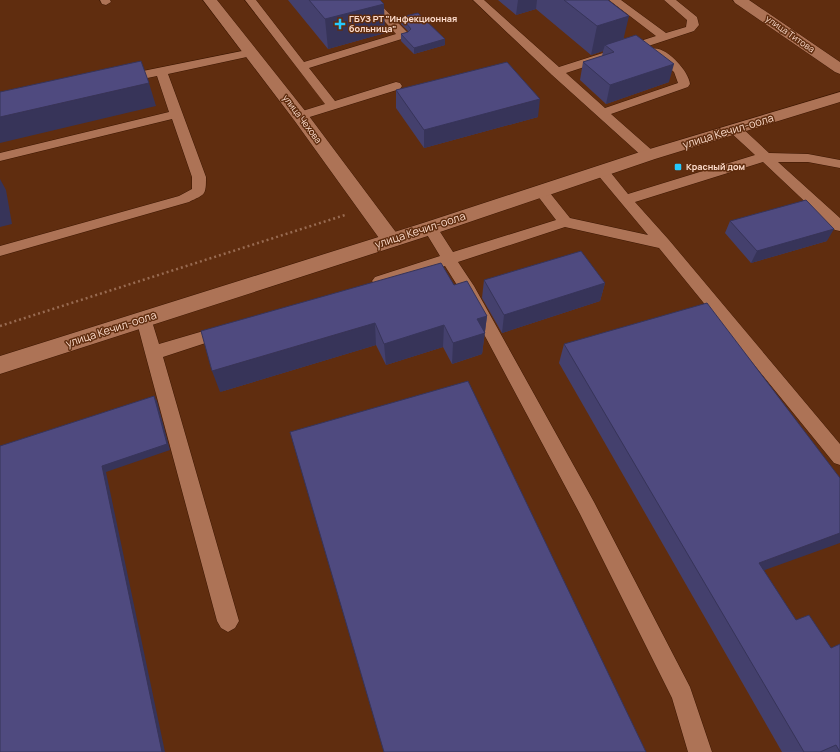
<svg xmlns="http://www.w3.org/2000/svg" width="840" height="752" viewBox="0 0 840 752" font-family="Manrope,sans-serif">
	<style>
		.lines { fill: none; stroke-linecap: round; stroke-linejoin: round }
		.lane-casing { stroke: #3d1702; stroke-width: 1 }
		.street-casing { stroke: #3d1702; stroke-width: 1 }
		.secondary-casing { stroke: #3d1702; stroke-width: 1 }
		.path { stroke: #986b52; stroke-width: 2.5; stroke-dasharray: 2 3; stroke-linecap: butt }
		.lane { fill: #ad7356; fill-rule: evenodd }
		.street { fill: #ad7356; fill-rule: evenodd }
		.secondary { fill: #ad7356; fill-rule: evenodd }
		.wall { fill: #44406d }
		.shaded-wall { fill: #373459 }
		.building { fill: #4f4a7f; stroke: #373459 }
		.poi-dot { fill: #25c9fe; stroke: #602d0f; stroke-width: 1.5 }
		.labels { text-anchor: middle; stroke-width: 3; stroke-linejoin: round; paint-order: stroke }
		.far-poi-label { font-size: 9px; font-weight: bold; fill: #fddccc; stroke: #602d0f; text-anchor: start }
		.far-street-label { font-size: 9px; fill: #fddccc; stroke: #602d0f }
		.street-label { font-size: 11px; fill: #fddccc; stroke: #602d0f }
	</style>
	<rect width="100%" height="100%" fill="#602d0f"/>
	<g class="lines">
		<defs>
			<g id="lane">
				<path d="M 100,0 L 110,0 L 111,2 L 106,5 L 102,4 Z"/>
				<path d="M 245,0 L 256,0 L 304,62 L 396,34 L 365,0 L 376,0 L 408,33 L 410,35 L 408,37 L 309,68 L 335,101 L 396,82 L 400,83 L 402,86 L 400,89 L 300,120 L 296,119 L 294,116 L 296,113 L 325,104 Z"/>
				<path d="M 473,0 L 484,0 L 559,67 L 656,36 L 609,0 L 621,0 L 666,33 L 686,27 L 687,20 L 664,0 L 676,0 L 697,17 L 699,25 L 694,31 L 566,73 L 605,108 L 678,83 L 674,72 L 652,53 L 650,51 L 652,49 C 665,45 689,71 690,84 L 688,87 L 611,114 L 654,152 L 656,155 L 654,158 L 649,159 L 644,158 L 552,75 Z"/>
				<path d="M 252,49 L 256,51 L 258,53 L 256,55 L 168,74 L 206,177 C 206,196 205,194 189,202 L 0,256 L 0,246 L 179,196 L 192,189 L 192,177 L 172,119 L 0,161 L 0,153 L 169,112 L 157,76 L 123,83 L 119,82 L 117,79 L 119,76 L 123,75 Z"/>
				<path d="M 735,125 L 740,126 L 769,153 L 808,154 L 840,160 L 840,168 L 808,162 L 778,162 L 840,218 L 840,231 L 835,230 L 763,162 L 635,202 L 669,240 L 840,444 L 840,465 L 834,463 L 659,248 L 565,227 L 458,262 L 474,286 L 594,502 L 690,687 L 712,752 L 688,752 L 672,698 L 580,514 L 462,293 L 445,266 L 380,287 L 375,285 L 372,281 L 375,277 L 440,256 L 423,228 L 425,224 L 430,223 L 435,224 L 453,252 L 556,220 L 534,191 L 536,188 L 541,186 L 546,188 L 570,218 L 648,235 L 597,174 L 595,171 L 597,168 L 602,167 L 607,168 L 628,194 L 755,155 L 730,132 L 729,129 L 730,126 Z"/>
				<path d="M 144,313 L 150,315 L 159,344 L 224,325 L 230,327 L 232,331 L 230,335 L 163,357 L 239,621 L 235,628 L 228,632 L 221,628 L 217,621 L 145,353 L 136,319 L 138,315 Z"/>
			</g>
			<path id="street" d="M 203,0 L 217,0 L 306,112 L 398,235 L 401,240 L 398,245 L 391,247 L 384,245 L 294,120 Z"/>
			<g id="secondary">
				<path d="M 733,0 L 749,0 L 840,62 L 840,74 L 835,72 L 735,3 Z"/>
				<path d="M 840,92 L 840,102 L 655,159 L 437,233 L 0,374 L 0,356 L 423,223 L 643,151 Z"/>
			</g>
		</defs>
		<!-- lane casing -->
		<use href="#lane" class="lane-casing"/>
		<!-- street casing -->
		<use href="#street" class="street-casing"/>
		<!-- secondary casing -->
		<use href="#secondary" class="secondary-casing"/>
		<!-- path -->
		<path class="path" d="M 0,326 L 345,215"/>
		<!-- lane -->
		<use href="#lane" class="lane"/>
		<!-- street -->
		<use href="#street" class="street"/>
		<!-- secondary -->
		<use href="#secondary" class="secondary"/>
	</g>
	<!-- wall -->
	<g class="wall">
		<path d="M 288,0 L 380,0 L 385,33 L 328,49 Z"/>
		<path d="M 498,0 L 608,0 L 624,39 L 669,82 L 606,104 L 580,80 L 583,62 L 602,56 L 603,51 L 591,55 L 536,9 L 516,15 Z"/>
		<path d="M 401,17 L 445,45 L 414,54 L 401,41 L 401,34 L 409,32 L 401,24 Z"/>
		<path d="M 396,90 L 538,117 L 424,148 L 396,108 Z"/>
		<path d="M 730,221 L 827,241 L 751,263 L 725,233 Z"/>
		<path d="M 484,280 L 605,283 L 600,301 L 502,333 L 482,298 Z"/>
		<path d="M 454,285 L 487,316 L 482,354 L 452,364 L 443,347 L 386,365 L 376,345 L 220,392 Z"/>
		<path d="M 564,344 L 764,570 L 840,752 L 782,752 L 559,363 Z"/>
	</g>
	<!-- shaded-wall -->
	<g class="shaded-wall">
		<path d="M 518,0 L 537,0 L 536,9 L 516,15 Z"/>
		<path d="M 384,4 L 385,33 L 328,49 L 325,19 Z"/>
		<path d="M 629,16 L 622,45 L 605,45 L 603,51 L 591,55 L 597,26 Z"/>
		<path d="M 445,39 L 445,45 L 414,54 L 414,48 Z"/>
		<path d="M 674,64 L 669,82 L 606,104 L 610,85 Z"/>
		<path d="M 149,83 L 156,106 L 0,143 L 0,117 Z"/>
		<path d="M 540,99 L 538,117 L 424,148 L 424,130 Z"/>
		<path d="M 0,179 L 6,190 L 12,224 L 0,227 Z"/>
		<path d="M 834,229 L 827,241 L 751,263 L 757,251 Z"/>
		<path d="M 605,283 L 600,301 L 502,333 L 504,315 Z"/>
		<path d="M 487,316 L 482,354 L 452,364 L 453,343 L 477,319 Z"/>
		<path d="M 375,323 L 376,345 L 220,392 L 212,371 Z"/>
		<path d="M 444,325 L 443,347 L 386,365 L 384,344 Z"/>
		<path d="M 154,396 L 157,401 L 170,450 L 106,472 L 165,752 L 162,752 L 102,466 Z"/>
		<path d="M 840,533 L 840,543 L 745,577 L 759,563 Z"/>
	</g>
	<!-- building -->
	<g class="building">
		<path d="M 309,0 L 380,0 L 384,4 L 325,19 Z"/>
		<path d="M 564,0 L 608,0 L 629,16 L 597,26 Z"/>
		<path d="M 418,13 L 445,39 L 414,48 L 401,34 L 408,32 L 411,29 L 401,17 Z"/>
		<path d="M 636,35 L 674,64 L 610,85 L 583,62 L 614,52 L 605,45 Z"/>
		<path d="M 141,61 L 149,83 L 0,117 L 0,92 Z"/>
		<path d="M 507,62 L 540,99 L 424,130 L 396,90 Z"/>
		<path d="M 806,200 L 834,229 L 757,251 L 730,221 Z"/>
		<path d="M 581,251 L 605,283 L 504,315 L 484,280 Z"/>
		<path d="M 441,263 L 454,285 L 467,281 L 487,316 L 477,319 L 485,333 L 453,343 L 444,325 L 384,344 L 375,323 L 212,371 L 201,331 Z"/>
		<path d="M 707,303 L 840,478 L 840,533 L 759,563 L 796,620 L 809,615 L 831,648 L 840,644 L 840,752 L 836,745 L 820,752 L 804,752 L 564,344 Z"/>
		<path d="M 468,381 L 646,752 L 384,752 L 290,432 Z"/>
		<path d="M 154,396 L 167,444 L 102,466 L 162,752 L 0,752 L 0,446 Z"/>
	</g>
	<!-- markers -->
	<g class="poi-dot">
		<path d="M338 18h4v4h4v4h-4v4h-4v-4h-4v-4h4z"/>
		<rect x="674" y="163" width="8" height="8" rx="2"/>
	</g>
	<g class="labels">
		<!-- far-poi labels -->
		<g class="far-poi-label">
			<text x="349" y="22">ГБУЗ РТ "Инфекционная<tspan x="349" dy="10">больница"</tspan></text>
			<text x="686" y="170">Красный дом</text>
		</g>
		<!-- far-street labels -->
		<g class="far-street-label">
			<text transform="translate(790 34) rotate(35)" y="3">улица Титова</text>
			<text transform="translate(302 119) rotate(53)" y="3">улица Чехова</text>
		</g>
		<!-- street labels -->
		<g class="street-label">
			<text transform="translate(728 131) rotate(-17)" y="4">улица Кечил-оола</text>
			<text transform="translate(420 230) rotate(-18)" y="4">улица Кечил-оола</text>
			<text transform="translate(111 329) rotate(-18)" y="4">улица Кечил-оола</text>
		</g>
	</g>
</svg>
